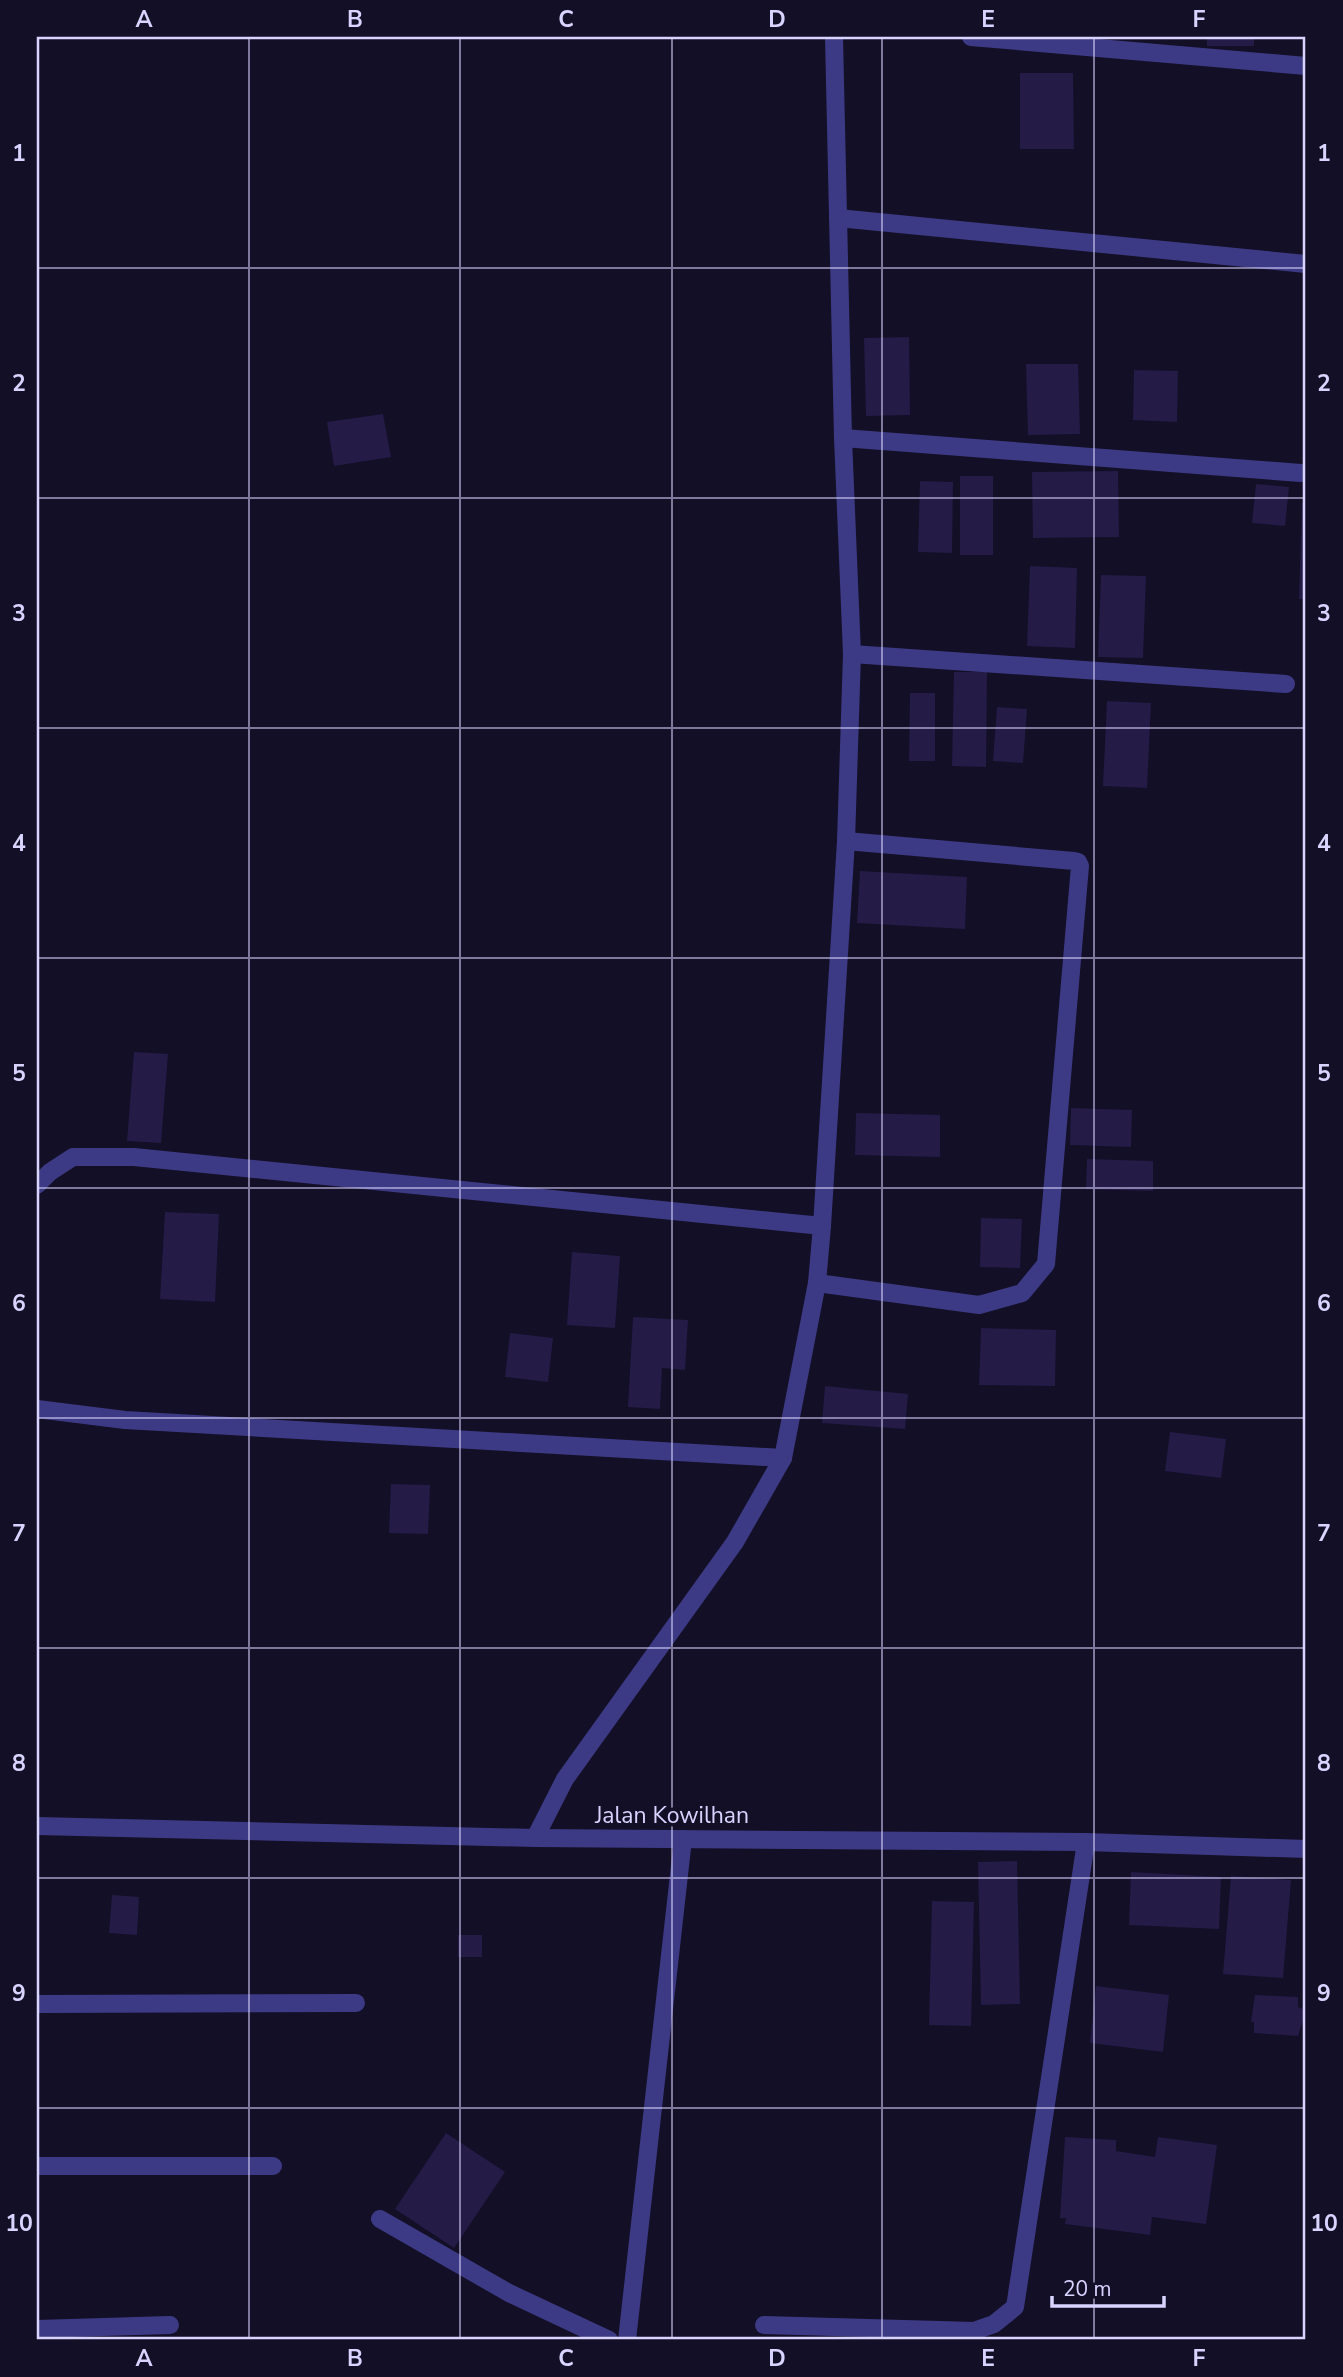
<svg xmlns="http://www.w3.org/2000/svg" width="1343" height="2377" viewBox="0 0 1343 2377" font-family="'Nunito Sans',sans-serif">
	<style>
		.building { fill: #241b47 }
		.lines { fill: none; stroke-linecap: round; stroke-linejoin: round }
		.street { stroke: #3d3a85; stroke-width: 18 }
		.grid { fill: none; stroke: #d9d4ff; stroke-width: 2; stroke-opacity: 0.55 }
		.labels { text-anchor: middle; stroke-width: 7; stroke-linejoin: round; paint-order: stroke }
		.street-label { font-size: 23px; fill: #d9d4ff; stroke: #130f26 }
		.neatline { fill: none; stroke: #d9d4ff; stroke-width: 2.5 }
		.grid-label { font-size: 23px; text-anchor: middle; font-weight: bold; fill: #d9d4ff }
	</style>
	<rect width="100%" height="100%" fill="#130f26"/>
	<!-- building -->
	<g class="building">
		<rect x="1207" y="37" width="47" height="9"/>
		<path d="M 1020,73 L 1073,73 L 1074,149 L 1020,149 Z"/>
		<path d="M 909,337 L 910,415 L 866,416 L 864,338 Z"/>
		<path d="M 1026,364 L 1078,364 L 1080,434 L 1028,435 Z"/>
		<path d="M 1134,370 L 1178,371 L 1177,422 L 1133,420 Z"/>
		<path d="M 383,414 L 391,457 L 334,466 L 327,422 Z"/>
		<path d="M 1118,471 L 1119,537 L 1033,538 L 1032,472 Z"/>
		<rect x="960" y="476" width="33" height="79"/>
		<path d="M 920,481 L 953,482 L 952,553 L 918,552 Z"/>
		<path d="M 1256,484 L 1289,487 L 1285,526 L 1252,523 Z"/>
		<path d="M 1302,503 L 1306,503 L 1306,599 L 1299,599 Z"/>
		<path d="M 1030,566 L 1077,568 L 1075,648 L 1027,646 Z"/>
		<path d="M 1101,575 L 1146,576 L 1143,658 L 1098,657 Z"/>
		<path d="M 954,672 L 987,672 L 986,767 L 952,766 Z"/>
		<path d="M 910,693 L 935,693 L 935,761 L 909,761 Z"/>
		<path d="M 1107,701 L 1151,703 L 1147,788 L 1103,786 Z"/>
		<path d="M 997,707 L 1027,709 L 1023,763 L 993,761 Z"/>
		<path d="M 860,871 L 967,877 L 965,929 L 857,923 Z"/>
		<path d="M 134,1052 L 168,1054 L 161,1143 L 127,1141 Z"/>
		<path d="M 1071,1108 L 1132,1110 L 1131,1147 L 1070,1145 Z"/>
		<path d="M 856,1113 L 940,1115 L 940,1157 L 855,1155 Z"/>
		<path d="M 1087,1159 L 1153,1161 L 1153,1191 L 1086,1189 Z"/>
		<path d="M 165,1212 L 219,1214 L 215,1302 L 160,1299 Z"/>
		<path d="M 981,1218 L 1022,1219 L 1020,1268 L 980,1267 Z"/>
		<path d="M 572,1252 L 620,1256 L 615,1328 L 567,1325 Z"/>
		<path d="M 633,1317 L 688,1320 L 685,1370 L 662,1368 L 660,1409 L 628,1407 Z"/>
		<path d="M 981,1328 L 1056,1330 L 1055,1386 L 979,1385 Z"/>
		<path d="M 510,1333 L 553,1338 L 548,1382 L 505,1377 Z"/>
		<path d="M 825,1386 L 908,1394 L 905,1429 L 822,1423 Z"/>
		<path d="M 1170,1432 L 1226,1439 L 1221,1478 L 1165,1471 Z"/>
		<path d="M 391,1484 L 430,1485 L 428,1534 L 389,1533 Z"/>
		<path d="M 1017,1861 L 1020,2004 L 981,2005 L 978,1862 Z"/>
		<path d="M 1131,1872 L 1221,1877 L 1219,1929 L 1129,1925 Z"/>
		<path d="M 1231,1876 L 1291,1880 L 1283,1978 L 1223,1974 Z"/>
		<path d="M 112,1895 L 139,1897 L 137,1935 L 109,1933 Z"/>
		<path d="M 932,1901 L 974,1902 L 971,2026 L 929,2025 Z"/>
		<rect x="458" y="1935" width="24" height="22"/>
		<path d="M 1096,1986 L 1169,1995 L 1163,2052 L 1090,2043 Z"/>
		<path d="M 1255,1995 L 1298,1997 L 1298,2007 L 1306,2010 L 1298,2036 L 1254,2033 L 1254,2022 L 1251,2022 Z"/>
		<path d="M 446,2133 L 505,2172 L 454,2248 L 395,2209 Z"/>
		<path d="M 1065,2137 L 1116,2140 L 1116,2151 L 1155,2157 L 1158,2137 L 1217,2145 L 1206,2224 L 1152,2217 L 1150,2235 L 1065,2224 L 1066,2218 L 1060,2218 Z"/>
	</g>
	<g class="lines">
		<!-- street -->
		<g class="street">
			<path d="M 971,37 L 1306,66"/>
			<path d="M 838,218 L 1306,264"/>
			<path d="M 843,438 L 1301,473"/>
			<path d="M 852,654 L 1286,684"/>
			<path d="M 37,1185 L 50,1172 L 73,1157 L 134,1157 L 822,1226"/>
			<path d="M 817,1283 L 979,1305 L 1022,1293 L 1046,1264 L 1080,866 L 1078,862 L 1074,861 L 846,841"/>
			<path d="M 37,1409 L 125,1420 L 783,1458"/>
			<path d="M 37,1826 L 535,1838 L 1086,1842 L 1306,1849"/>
			<path d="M 535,1838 L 565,1779 L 735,1542 L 783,1458 L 817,1283 L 822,1226 L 846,841 L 852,654 L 843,438 L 834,37"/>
			<path d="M 37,2004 L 356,2003"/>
			<path d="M 37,2166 L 273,2166"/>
			<path d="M 380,2219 L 509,2293 L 609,2340"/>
			<path d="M 764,2325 L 974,2331 L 994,2324 L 1015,2307 L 1086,1842"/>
			<path d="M 37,2329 L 170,2325"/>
			<path d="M 627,2340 L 683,1839"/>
		</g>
	</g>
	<!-- grid -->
	<path class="grid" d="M 249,37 L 249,2340M 460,37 L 460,2340M 672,37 L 672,2340M 882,37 L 882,2340M 1094,37 L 1094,2340M 37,268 L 1306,268M 37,498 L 1306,498M 37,728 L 1306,728M 37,958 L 1306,958M 37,1188 L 1306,1188M 37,1418 L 1306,1418M 37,1648 L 1306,1648M 37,1878 L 1306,1878M 37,2108 L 1306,2108"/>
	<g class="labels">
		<!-- street labels -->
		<g class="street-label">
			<text x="672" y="1823">Jalan Kowilhan</text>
		</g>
	</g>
	<!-- border -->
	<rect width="1343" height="2377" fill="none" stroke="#130f26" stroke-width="77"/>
	<!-- scale -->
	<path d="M1052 2296v10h112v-10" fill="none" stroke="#d9d4ff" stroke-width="3.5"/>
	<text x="1063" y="2296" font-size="21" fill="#d9d4ff" stroke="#130f26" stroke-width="5" paint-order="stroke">20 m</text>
	<rect x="38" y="38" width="1266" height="2300" class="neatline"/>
	<g class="grid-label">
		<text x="144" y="27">A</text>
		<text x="355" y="27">B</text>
		<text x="566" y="27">C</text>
		<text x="777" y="27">D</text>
		<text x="988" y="27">E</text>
		<text x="1199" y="27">F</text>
		<text x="19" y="161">1</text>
		<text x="1324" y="161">1</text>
		<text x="19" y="391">2</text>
		<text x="1324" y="391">2</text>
		<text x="19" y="621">3</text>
		<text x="1324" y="621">3</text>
		<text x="19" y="851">4</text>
		<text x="1324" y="851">4</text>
		<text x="19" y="1081">5</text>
		<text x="1324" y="1081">5</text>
		<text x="19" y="1311">6</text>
		<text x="1324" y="1311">6</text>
		<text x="19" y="1541">7</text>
		<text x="1324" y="1541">7</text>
		<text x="19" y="1771">8</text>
		<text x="1324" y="1771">8</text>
		<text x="19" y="2001">9</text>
		<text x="1324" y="2001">9</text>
		<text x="19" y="2231">10</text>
		<text x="1324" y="2231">10</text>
		<text x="144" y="2366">A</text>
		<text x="355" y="2366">B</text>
		<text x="566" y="2366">C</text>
		<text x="777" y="2366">D</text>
		<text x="988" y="2366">E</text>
		<text x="1199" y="2366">F</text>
	</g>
</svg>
